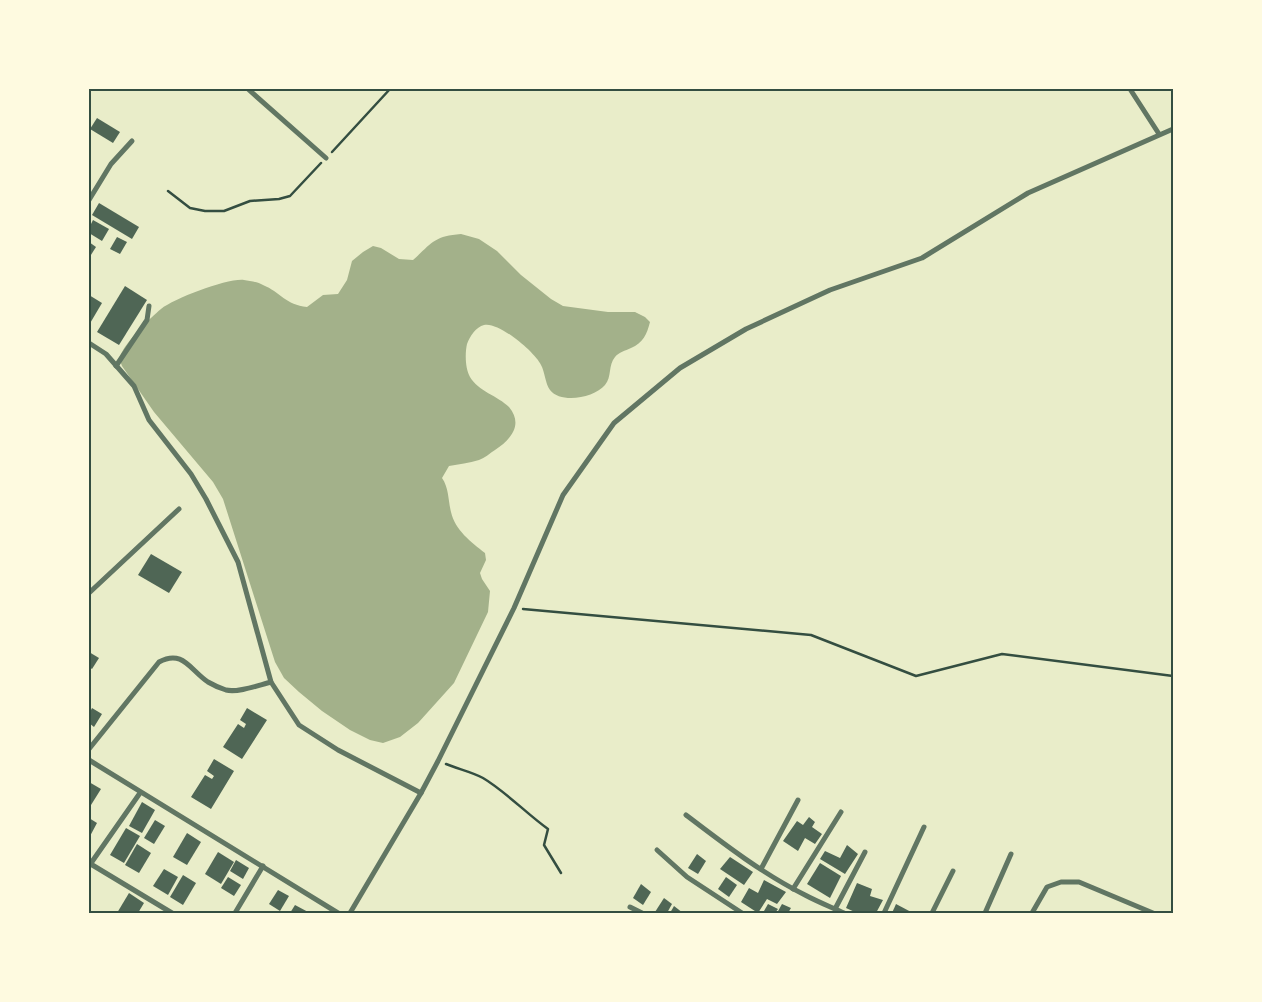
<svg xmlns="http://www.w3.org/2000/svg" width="1262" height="1002" viewBox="0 0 1262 1002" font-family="Montserrat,sans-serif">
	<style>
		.water { fill: #a3b18a }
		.building { fill: #4f6655 }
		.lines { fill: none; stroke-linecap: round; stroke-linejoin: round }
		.path { stroke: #344e41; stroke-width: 2.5 }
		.minor { stroke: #617663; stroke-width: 5 }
		.neatline { fill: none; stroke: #344e41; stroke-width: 2 }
	</style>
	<rect width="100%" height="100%" fill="#e9edc9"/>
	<!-- water -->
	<path class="water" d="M 461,234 L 479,239 L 497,251 L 521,275 L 551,299 L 563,306 L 608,312 L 635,312 L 645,317 L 650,322 C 647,334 643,343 631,348 C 625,351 619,352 615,357 C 608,365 612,377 605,385 C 594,398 561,404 550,390 C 545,383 545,372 541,365 C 535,352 498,321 484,325 C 476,327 470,336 467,344 C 465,353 465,368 470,377 C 478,391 498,396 509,407 C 524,425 510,440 495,450 C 490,453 485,458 479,460 C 469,463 459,464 449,466 L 442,478 C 449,488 448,500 451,512 C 455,530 471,542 485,553 L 486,560 L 480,573 L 482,579 L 490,591 L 488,612 L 454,683 L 418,723 L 400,737 L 383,743 L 370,740 L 350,730 L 322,711 L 299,692 L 284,678 L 275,662 L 223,499 L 213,482 L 154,412 L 122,366 C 120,361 119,356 122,352 C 129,339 150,318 161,309 C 175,298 228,278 244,280 C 250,281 258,282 263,285 C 280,292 286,305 307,307 L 323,295 L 338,294 L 347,280 L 352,261 L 363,252 L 373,246 L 381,248 L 399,259 L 413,260 C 432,243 434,236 461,234 Z"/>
	<!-- building -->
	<g class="building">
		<path d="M 97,118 L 120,132 L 113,143 L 90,129 Z"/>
		<path d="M 99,203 L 139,227 L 132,239 L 92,215 Z"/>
		<path d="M 93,220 L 109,229 L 102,241 L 89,233 L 89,228 Z"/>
		<path d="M 117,237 L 127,242 L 120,254 L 110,249 Z"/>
		<path d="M 89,242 L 96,247 L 89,258 Z"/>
		<path d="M 125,286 L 147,300 L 119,345 L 97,332 Z"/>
		<path d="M 89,295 L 102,303 L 89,325 Z"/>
		<path d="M 151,554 L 182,572 L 169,593 L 138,575 Z"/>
		<path d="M 89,652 L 99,658 L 92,669 L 89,667 Z"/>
		<path d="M 92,708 L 102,714 L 94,727 L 89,723 L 89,711 L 90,712 Z"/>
		<path d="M 247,708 L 267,720 L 242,759 L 223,747 L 238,724 L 244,728 L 246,724 L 240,720 Z"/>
		<path d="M 214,759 L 234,771 L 211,809 L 191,797 L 205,775 L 212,779 L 214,776 L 207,771 Z"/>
		<path d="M 89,782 L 101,789 L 91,805 L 89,804 Z"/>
		<path d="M 142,802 L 155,810 L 142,833 L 129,826 Z"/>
		<path d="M 809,817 L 815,822 L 812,827 L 822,834 L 815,844 L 805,838 L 798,851 L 783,841 L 797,821 L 803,825 Z"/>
		<path d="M 89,818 L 97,823 L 89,838 Z"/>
		<path d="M 155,820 L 165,826 L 154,844 L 144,838 Z"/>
		<path d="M 126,828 L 140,836 L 124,863 L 110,855 Z"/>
		<path d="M 187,833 L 201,842 L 187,865 L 173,857 Z"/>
		<path d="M 137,844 L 151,853 L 139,873 L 125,865 Z"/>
		<path d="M 847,845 L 858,854 L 845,874 L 820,859 L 825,851 L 840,858 Z"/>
		<path d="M 218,852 L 234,862 L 221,884 L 205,874 Z"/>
		<path d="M 697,854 L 706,861 L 698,874 L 688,868 Z"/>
		<path d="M 730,857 L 753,872 L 744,885 L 720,869 Z"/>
		<path d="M 236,860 L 249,868 L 243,879 L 230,871 Z"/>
		<path d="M 820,863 L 841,876 L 830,898 L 807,884 Z"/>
		<path d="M 164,869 L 178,877 L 168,895 L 153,886 Z"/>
		<path d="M 183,875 L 196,883 L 183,905 L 170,897 Z"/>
		<path d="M 228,877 L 241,885 L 234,896 L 221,888 Z"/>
		<path d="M 726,877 L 737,885 L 729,897 L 718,889 Z"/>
		<path d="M 764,880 L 786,892 L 777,904 L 767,899 L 758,913 L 741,902 L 749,888 L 758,893 Z"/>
		<path d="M 857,883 L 872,889 L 870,896 L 883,900 L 876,913 L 857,913 L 846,908 Z"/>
		<path d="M 641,884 L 651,892 L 643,905 L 633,898 Z"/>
		<path d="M 278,890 L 289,896 L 280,911 L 269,904 Z"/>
		<path d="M 129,893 L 144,903 L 138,913 L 117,913 Z"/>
		<path d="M 664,898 L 672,904 L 667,913 L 657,913 L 655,912 Z"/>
		<path d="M 768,904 L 778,909 L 775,913 L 769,913 L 764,911 Z"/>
		<path d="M 782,904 L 791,908 L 788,913 L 777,913 Z"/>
		<path d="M 896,904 L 913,913 L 892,913 Z"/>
		<path d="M 295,905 L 310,913 L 290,913 Z"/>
		<path d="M 674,906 L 683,913 L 670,913 Z"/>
	</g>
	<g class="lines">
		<!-- path -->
		<g class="path">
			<path d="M 332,152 L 390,89"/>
			<path d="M 168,191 L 190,208 L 205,211 L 224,211 L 250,201 L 279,199 L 290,196 L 321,163"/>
			<path d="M 523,609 L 811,635 L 916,676 L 1002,654 L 1173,676"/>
			<path d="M 446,764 C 458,769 472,772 483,778 C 505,791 527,814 548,829 L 544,845 L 561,873"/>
		</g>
		<!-- minor -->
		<g class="minor">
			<path d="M 248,89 L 326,158"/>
			<path d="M 1130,89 L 1159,134"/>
			<path d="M 89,200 L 111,164 L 132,141"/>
			<path d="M 89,343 L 106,354 L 134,386 L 149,420 L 191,474 L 206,499 L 238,562 L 271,682 L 299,725 L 338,750 L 421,793"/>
			<path d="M 116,366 L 147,320 L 149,306"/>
			<path d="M 89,593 L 179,509"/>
			<path d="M 89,749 L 159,662 C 183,649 190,670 208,682 C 213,685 220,688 226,690 C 238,693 259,685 271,682"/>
			<path d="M 89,760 L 338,913"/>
			<path d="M 686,815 C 724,844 763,874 805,895 C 818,902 831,907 844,913"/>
			<path d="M 657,850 L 687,877 L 742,913"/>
			<path d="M 89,863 L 172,913"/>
			<path d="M 89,866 L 140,793"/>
			<path d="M 761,869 L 798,800"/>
			<path d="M 793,889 L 841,812"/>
			<path d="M 630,907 L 642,913"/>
			<path d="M 835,909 L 865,852"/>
			<path d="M 235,913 L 263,866"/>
			<path d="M 350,913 L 421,793 L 438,761 L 514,608 L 563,495 L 614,423 L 680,368 L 746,329 L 830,290 L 922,258 L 1028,193 L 1173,129"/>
			<path d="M 884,913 L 924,827"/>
			<path d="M 932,913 L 953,871"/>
			<path d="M 985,913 L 1011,854"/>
			<path d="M 1032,913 L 1047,887 L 1061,882 L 1079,882 L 1153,913"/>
		</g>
	</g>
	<!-- border -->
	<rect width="1262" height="1002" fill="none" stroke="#fefae0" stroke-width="180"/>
	<rect x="90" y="90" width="1082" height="822" class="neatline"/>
</svg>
